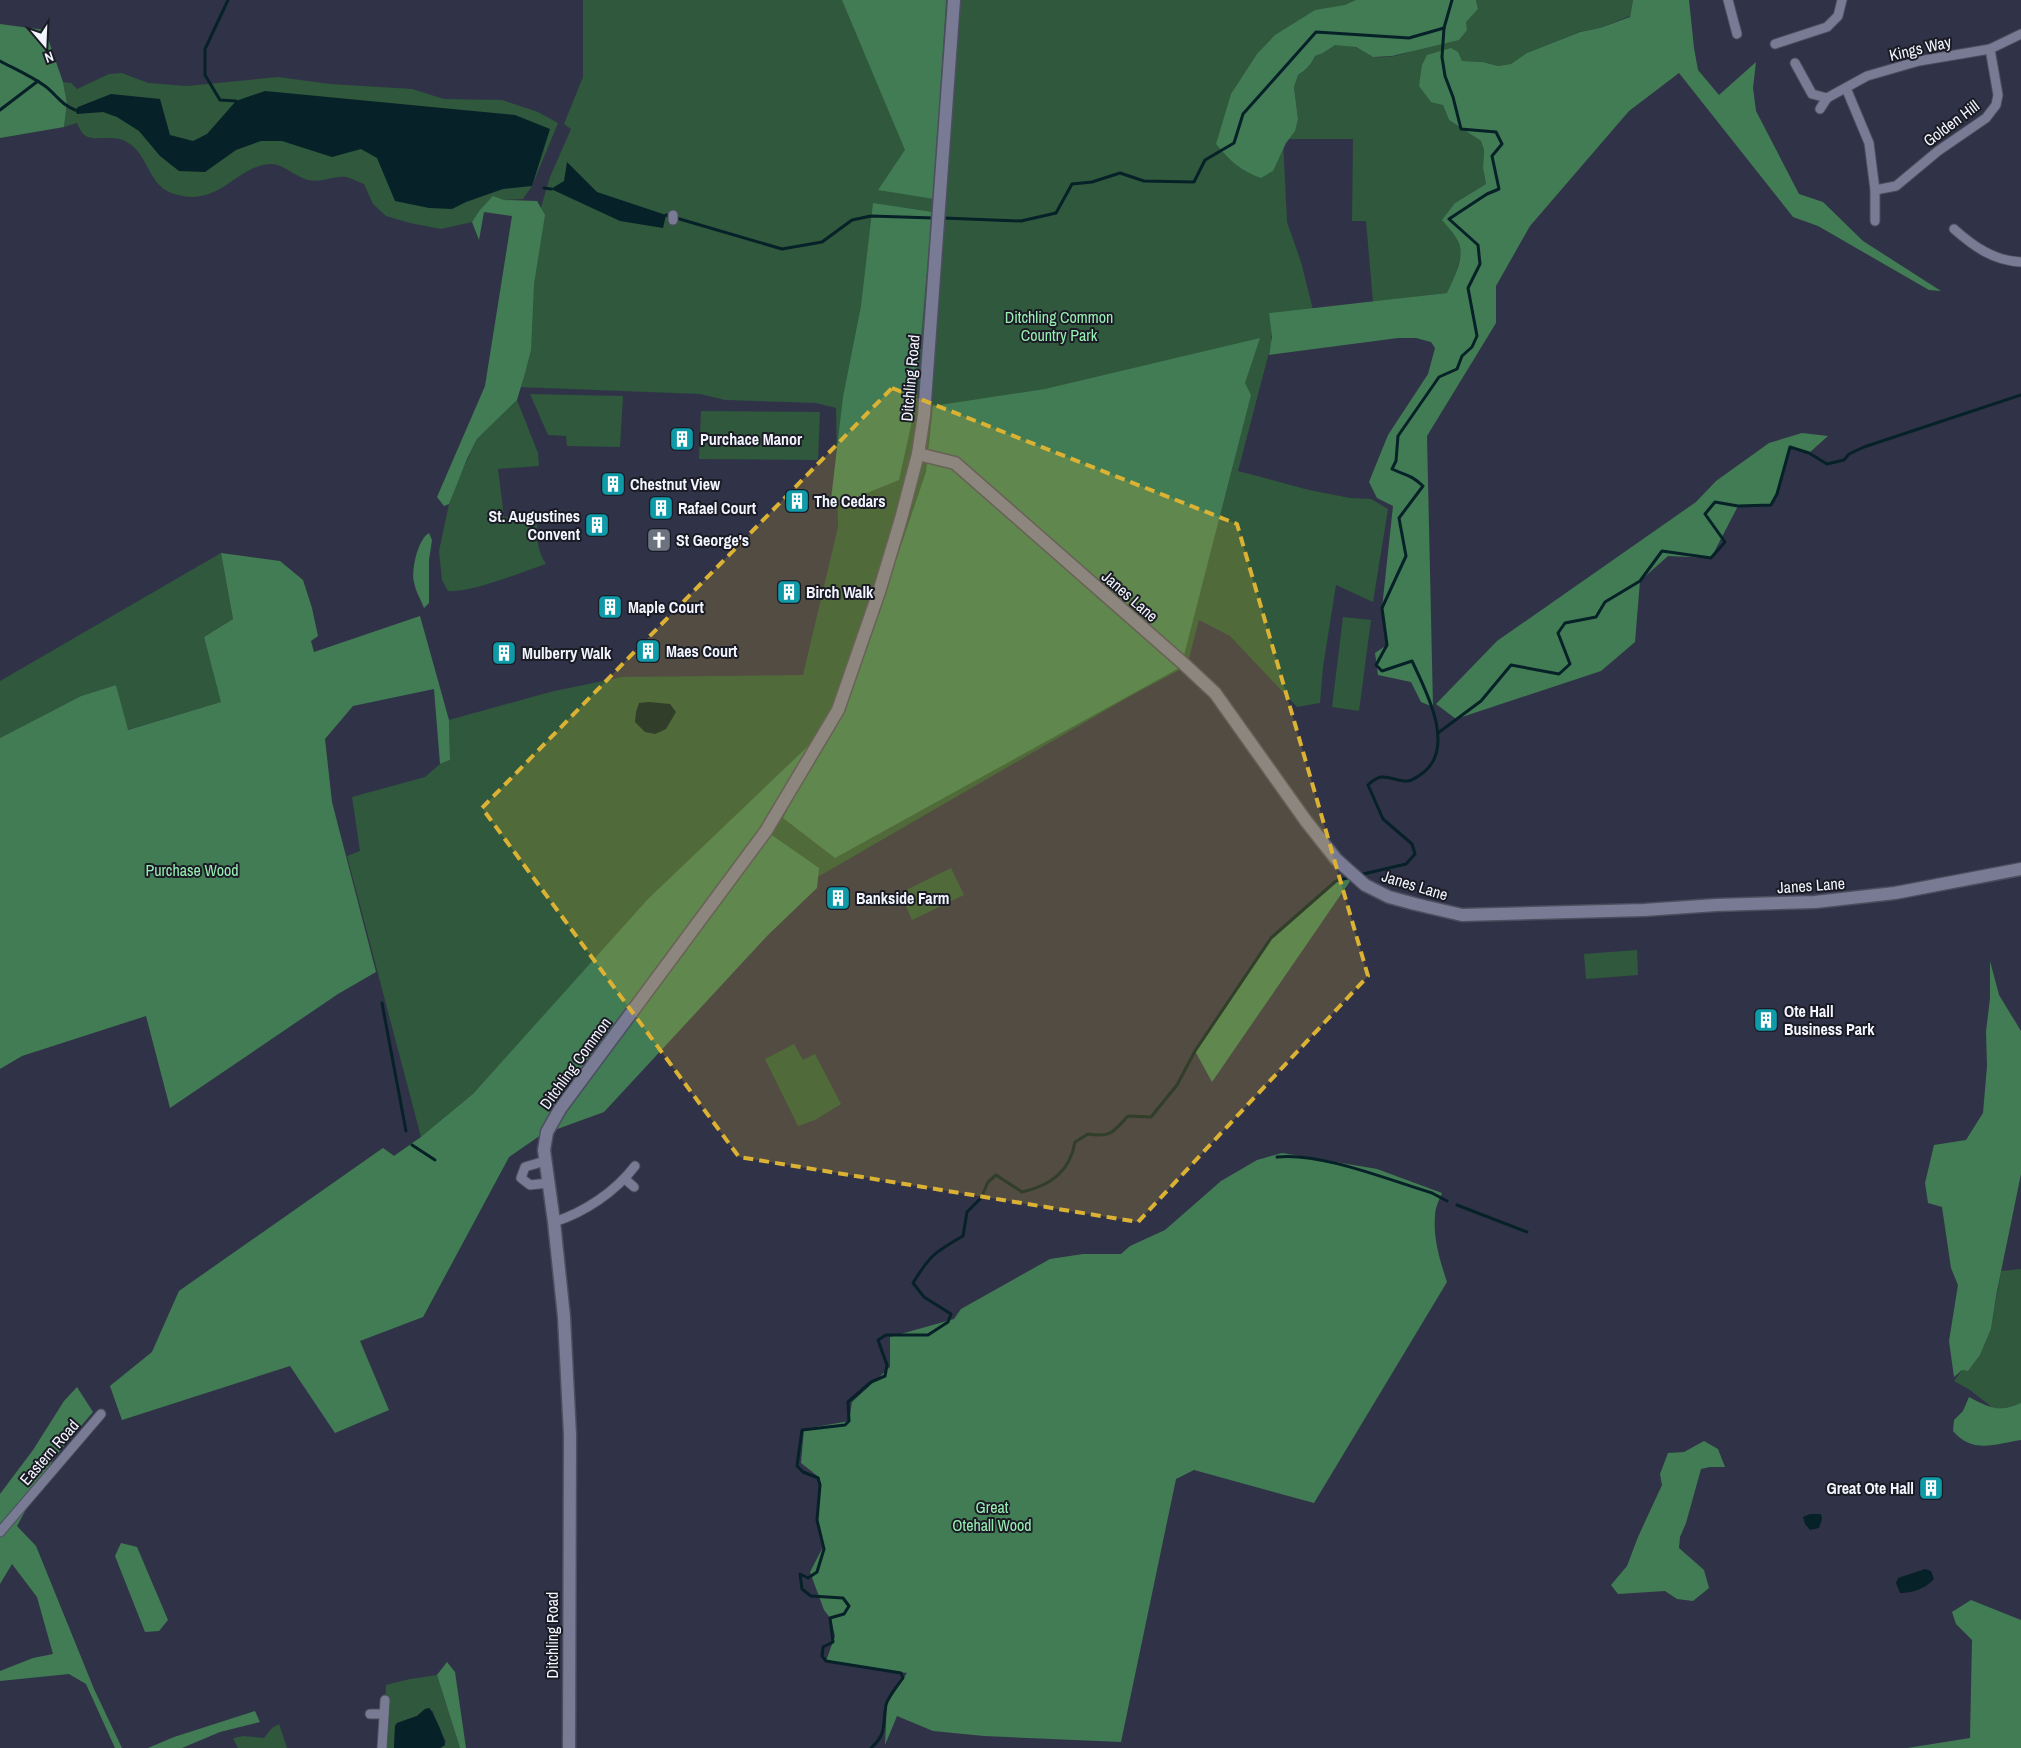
<svg xmlns="http://www.w3.org/2000/svg" width="2021" height="1748" viewBox="0 0 2021 1748" font-family="'Archivo Narrow',sans-serif">
	<style>
		.green { fill: #2f583c }
		.forest { fill: #427c54 }
		.water { fill: #072128 }
		.lines { fill: none; stroke-linecap: round; stroke-linejoin: round }
		.stream { stroke: #072128; stroke-width: 3 }
		.street-casing { stroke: #4c4e5f; stroke-width: 11 }
		.secondary-casing { stroke: #4c4e5f; stroke-width: 15 }
		.street { stroke: #787b93; stroke-width: 9 }
		.secondary { stroke: #787b93; stroke-width: 12 }
		.marked { fill: #dbb233; fill-opacity: 0.2; stroke: #dbb233; stroke-width: 4; stroke-dasharray: 10 6; stroke-linejoin: round }
		.labels { text-anchor: middle; stroke-width: 4; stroke-linejoin: round; paint-order: stroke }
		.street-label { font-size: 16px; fill: #f2f4fe; stroke: #1a1b24 }
		.park-label { font-size: 16px; fill: #99eeb3; stroke: #1a1b24 }
		.poi-label { font-size: 16px; font-weight: bold; fill: #f2f4fe; stroke: #1a1b24; text-anchor: start }
	</style>
	<rect width="100%" height="100%" fill="#303347"/>
	<!-- green -->
	<g class="green">
		<path d="M 583,0 L 1362,0 L 1316,46 L 1258,123 L 1283,139 L 1287,222 L 1301,262 L 1318,330 L 1271,336 L 1271,345 L 1238,471 L 1309,490 L 1350,498 L 1371,499 L 1388,509 L 1373,602 L 1336,585 L 1323,667 L 1320,703 L 1297,707 L 1230,636 L 1199,620 L 1187,666 L 1127,698 L 816,878 L 509,1157 L 423,1317 L 122,1420 L 110,1386 L 152,1352 L 179,1291 L 383,1148 L 394,1156 L 421,1137 L 347,856 L 360,851 L 352,797 L 425,777 L 440,764 L 450,760 L 449,720 L 550,692 L 622,677 L 803,675 L 838,527 L 836,408 L 816,403 L 725,400 L 700,394 L 518,387 L 532,238 L 550,177 L 571,129 L 564,124 L 583,77 Z"/>
		<path d="M 1476,0 L 1633,0 L 1630,16 L 1600,28 L 1579,32 L 1530,52 L 1511,64 L 1498,66 L 1483,62 L 1462,61 L 1443,105 L 1449,120 L 1481,141 L 1484,150 L 1483,168 L 1486,184 L 1455,203 L 1458,240 L 1462,251 L 1456,273 L 1447,293 L 1373,302 L 1366,221 L 1352,221 L 1353,139 L 1289,139 L 1298,119 L 1294,87 L 1298,75 C 1307,70 1311,65 1315,56 L 1323,53 L 1334,45 C 1342,45 1351,45 1357,48 C 1363,50 1369,56 1375,57 C 1407,61 1457,31 1478,9 Z"/>
		<path d="M 122,73 L 148,83 L 187,86 L 278,77 L 330,84 L 412,89 L 444,99 L 502,100 L 538,112 L 558,123 L 532,186 L 523,199 L 504,200 L 479,211 L 472,222 L 441,229 L 410,223 L 386,216 L 373,204 L 364,184 C 358,182 352,178 346,177 C 335,175 322,183 308,180 C 296,177 282,163 270,164 C 236,166 221,206 178,195 C 175,194 170,193 167,191 C 149,181 147,156 130,144 C 115,133 96,142 86,136 C 81,133 79,127 77,123 L 64,127 L 67,103 L 63,82 L 71,83 L 77,89 L 109,74 Z"/>
		<path d="M 530,394 L 623,396 L 620,447 L 567,446 L 566,436 L 548,435 Z"/>
		<path d="M 517,400 L 538,453 L 539,466 L 498,469 L 504,517 L 538,516 C 536,533 536,549 546,564 C 522,572 471,593 448,591 L 442,580 L 439,551 L 449,504 L 456,484 L 477,439 Z"/>
		<path d="M 701,411 L 820,412 L 818,460 L 699,459 Z"/>
		<path d="M 221,553 L 233,619 L 204,637 L 222,702 L 127,730 L 116,685 L 81,696 L 0,738 L 0,681 Z"/>
		<path d="M 1343,617 L 1371,620 L 1359,711 L 1332,707 Z"/>
		<path d="M 951,868 L 964,895 L 912,920 L 900,893 Z"/>
		<path d="M 1637,950 L 1638,975 L 1586,979 L 1584,954 Z"/>
		<path d="M 794,1044 L 803,1060 L 815,1054 L 841,1104 L 815,1120 L 798,1126 L 765,1059 Z"/>
		<path d="M 2021,1269 L 2021,1414 L 1993,1408 L 1970,1390 L 1954,1381 L 1962,1370 L 1968,1371 L 1980,1355 L 1991,1329 L 2001,1271 Z"/>
		<path d="M 437,1675 L 460,1748 L 440,1748 L 442,1747 L 446,1741 L 436,1724 L 433,1711 L 425,1709 L 417,1716 L 397,1723 L 395,1726 L 394,1748 L 383,1748 L 386,1685 L 410,1679 Z"/>
		<path d="M 279,1724 L 287,1748 L 238,1748 L 233,1738 L 244,1736 L 264,1738 L 272,1728 Z"/>
	</g>
	<!-- forest -->
	<g class="forest">
		<path d="M 842,0 L 946,0 L 934,199 L 878,190 L 905,150 Z"/>
		<path d="M 1356,0 L 1476,0 L 1478,9 L 1466,22 L 1467,30 L 1459,40 L 1392,56 L 1373,57 L 1356,47 L 1335,45 L 1323,53 L 1315,56 C 1311,65 1306,70 1298,75 L 1294,87 L 1298,119 L 1295,131 L 1286,143 L 1273,171 L 1261,178 C 1241,171 1229,160 1216,144 L 1231,94 L 1257,54 L 1275,35 L 1315,10 L 1345,5 Z"/>
		<path d="M 1633,0 L 1689,0 L 1694,48 L 1698,70 L 1719,95 L 1756,62 L 1753,88 L 1756,111 L 1799,194 L 1823,202 L 1863,241 L 1941,291 L 1929,290 L 1818,226 L 1793,217 L 1679,73 L 1629,111 L 1530,226 L 1496,286 L 1496,323 L 1427,436 L 1433,707 L 1421,702 L 1411,682 L 1378,675 L 1375,653 L 1387,645 L 1382,608 L 1393,506 L 1377,498 L 1369,482 L 1388,435 L 1428,374 L 1435,348 L 1431,342 L 1416,338 L 1398,338 L 1269,355 L 1272,336 L 1269,313 L 1447,293 C 1454,277 1467,255 1457,239 C 1453,232 1447,226 1442,220 L 1455,203 L 1486,184 L 1483,168 L 1484,150 L 1481,141 L 1449,120 L 1443,105 L 1431,102 L 1419,86 L 1422,65 L 1427,55 L 1451,48 L 1458,52 L 1462,61 L 1483,62 L 1498,66 L 1511,64 L 1527,53 L 1580,32 L 1600,28 L 1630,17 Z"/>
		<path d="M 0,24 L 45,30 L 63,82 L 67,103 L 64,127 L 0,138 Z"/>
		<path d="M 493,196 L 504,200 L 537,201 L 545,215 L 534,284 L 531,350 L 525,373 L 517,400 L 477,439 L 467,459 L 449,504 L 444,506 L 437,497 L 485,386 L 512,216 L 484,212 L 479,240 L 472,222 L 479,211 Z"/>
		<path d="M 873,203 L 932,212 L 915,407 L 899,480 L 830,508 L 843,397 L 861,306 Z"/>
		<path d="M 1260,338 L 1245,383 L 1251,395 L 1181,667 L 835,858 L 783,818 L 859,669 L 926,472 L 933,406 L 1045,389 Z"/>
		<path d="M 1802,433 L 1828,436 L 1809,453 L 1790,448 L 1777,494 L 1771,505 L 1738,506 L 1711,558 L 1668,556 L 1640,581 L 1635,642 L 1601,671 L 1456,719 L 1436,704 L 1497,641 L 1696,502 L 1716,481 L 1769,443 Z"/>
		<path d="M 429,533 L 432,540 L 429,560 L 429,603 L 424,608 C 421,600 415,590 414,582 C 411,570 418,539 429,533 Z"/>
		<path d="M 221,553 L 280,561 L 303,580 L 312,608 L 318,636 L 311,641 L 314,652 L 420,616 L 449,720 L 450,760 L 440,764 L 434,689 L 353,706 L 325,739 L 332,802 L 376,972 L 338,994 L 170,1108 L 146,1016 L 22,1056 L 0,1069 L 0,738 L 81,696 L 116,685 L 128,730 L 221,702 L 204,637 L 233,619 Z"/>
		<path d="M 826,729 L 766,831 L 819,868 L 817,888 L 768,935 L 604,1112 L 541,1135 L 509,1157 L 423,1317 L 360,1341 L 389,1410 L 335,1433 L 290,1366 L 122,1420 L 110,1386 L 152,1352 L 179,1291 L 383,1148 L 394,1156 L 421,1137 L 473,1094 L 648,899 Z"/>
		<path d="M 1355,874 L 1212,1082 L 1195,1051 L 1271,938 L 1336,881 Z"/>
		<path d="M 1990,961 L 1999,995 L 2021,1031 L 2021,1174 L 1997,1291 L 1991,1329 L 1980,1355 L 1968,1371 L 1962,1370 L 1954,1377 L 1949,1341 L 1958,1285 L 1951,1268 L 1942,1207 L 1928,1203 L 1925,1183 L 1934,1145 L 1966,1140 L 1983,1113 L 1987,1066 L 1986,1032 L 1990,998 Z"/>
		<path d="M 1282,1153 L 1377,1169 L 1442,1193 C 1439,1200 1435,1208 1435,1216 C 1433,1239 1440,1261 1447,1282 L 1314,1503 L 1194,1470 L 1176,1479 L 1121,1742 L 984,1736 L 933,1731 L 897,1716 L 885,1745 L 887,1704 L 907,1673 L 826,1661 L 835,1636 L 831,1619 L 824,1610 L 810,1572 L 823,1547 L 818,1520 L 820,1478 L 801,1463 L 804,1429 L 849,1421 L 852,1402 L 890,1367 L 890,1337 L 954,1319 L 961,1309 L 1050,1259 L 1083,1254 L 1121,1254 L 1130,1246 L 1165,1230 L 1221,1181 L 1257,1160 Z"/>
		<path d="M 77,1387 L 93,1412 L 54,1458 L 17,1526 L 36,1546 L 94,1689 L 122,1748 L 115,1748 L 86,1684 L 69,1674 L 0,1681 L 0,1671 L 33,1658 L 53,1654 L 37,1597 L 12,1564 L 0,1584 L 0,1494 L 33,1450 L 64,1401 Z"/>
		<path d="M 1969,1397 C 1990,1408 1999,1413 2021,1403 L 2021,1440 C 1995,1444 1972,1454 1953,1431 L 1954,1420 L 1963,1411 Z"/>
		<path d="M 1704,1441 L 1718,1449 L 1725,1467 L 1710,1467 L 1701,1469 L 1686,1523 L 1680,1537 L 1679,1548 L 1704,1570 L 1709,1588 L 1693,1601 L 1677,1599 L 1665,1591 L 1618,1594 L 1611,1585 L 1627,1566 L 1638,1537 L 1662,1485 L 1660,1474 L 1668,1453 L 1684,1452 Z"/>
		<path d="M 121,1543 L 137,1547 L 168,1620 L 159,1631 L 145,1632 L 115,1556 Z"/>
		<path d="M 1971,1600 L 2021,1620 L 2021,1748 L 1907,1748 L 1970,1738 L 1972,1640 L 1956,1624 L 1952,1612 Z"/>
		<path d="M 447,1662 L 455,1672 L 466,1748 L 460,1748 L 437,1675 Z"/>
		<path d="M 255,1711 L 260,1722 L 220,1732 L 182,1748 L 148,1748 L 174,1737 Z"/>
	</g>
	<!-- water -->
	<g class="water">
		<path d="M 265,91 L 515,115 L 550,129 L 532,186 L 503,189 L 466,202 L 452,209 L 429,208 L 395,201 L 377,158 L 361,149 L 332,157 L 282,141 L 261,141 L 236,150 L 205,172 L 179,171 L 160,156 L 139,131 L 117,117 L 103,112 L 77,114 L 75,110 L 78,107 L 111,94 L 160,99 L 170,135 L 193,141 L 207,134 L 236,101 Z"/>
		<path d="M 567,162 L 597,192 L 666,215 L 663,228 L 620,221 L 551,189 L 564,181 Z"/>
		<path d="M 649,702 L 670,704 L 676,712 L 666,729 L 655,734 L 645,732 L 635,722 L 636,712 L 639,703 Z"/>
		<path d="M 1810,1514 L 1821,1514 L 1822,1519 L 1819,1528 L 1810,1530 L 1805,1524 L 1803,1517 Z"/>
		<path d="M 1925,1569 L 1931,1571 L 1934,1579 C 1925,1589 1912,1593 1900,1593 L 1896,1583 L 1898,1578 Z"/>
		<path d="M 429,1708 C 433,1711 446,1740 445,1745 L 440,1748 L 394,1748 L 395,1726 L 397,1723 L 417,1716 L 425,1709 Z"/>
	</g>
	<g class="lines">
		<!-- stream -->
		<g class="stream">
			<path d="M 228,0 L 205,49 L 205,75 L 220,100 L 236,101"/>
			<path d="M 0,61 C 15,69 31,76 45,86 C 57,95 60,104 75,110"/>
			<path d="M 0,110 L 38,81"/>
			<path d="M 544,188 L 551,189"/>
			<path d="M 666,215 L 782,249 L 822,242 L 852,220 L 871,216 L 933,218"/>
			<path d="M 943,218 L 1021,221 L 1056,213 L 1072,184 L 1092,182 L 1120,173 L 1144,181 L 1194,182 L 1205,160 L 1234,143 L 1243,114 L 1316,32 L 1409,38 L 1444,28"/>
			<path d="M 1438,733 L 1481,701 L 1511,665 L 1559,674 L 1570,664 L 1558,633 L 1565,623 L 1596,617 L 1605,602 L 1640,581 L 1662,551 L 1711,558 L 1725,542 L 1705,514 L 1715,502 L 1738,506 L 1771,505 L 1777,494 L 1790,447 L 1809,453 L 1827,464 L 1844,460 L 1849,454 L 1864,447 L 2021,395"/>
			<path d="M 1359,875 L 1406,864 L 1415,854 L 1412,844 L 1383,819 L 1368,785 C 1371,782 1377,778 1381,777 C 1390,776 1399,782 1408,781 C 1414,780 1420,775 1424,772 C 1456,746 1425,689 1412,661 L 1382,671 L 1376,665 L 1387,645 L 1382,608 L 1406,556 L 1399,518 L 1423,486 C 1410,474 1407,476 1392,469 L 1396,461 L 1398,436 L 1439,377 L 1457,369 L 1462,356 L 1472,347 L 1477,336 L 1468,288 L 1480,264 L 1478,245 L 1449,219 L 1487,194 L 1499,189 L 1492,156 L 1502,144 L 1496,132 L 1461,129 L 1453,97 L 1445,76 L 1442,57 L 1444,28 L 1452,0"/>
			<path d="M 382,1003 L 406,1131"/>
			<path d="M 412,1145 L 435,1160"/>
			<path d="M 1277,1157 C 1320,1152 1389,1180 1432,1193 L 1447,1201"/>
			<path d="M 1457,1205 L 1527,1232"/>
			<path d="M 871,1748 C 888,1733 882,1724 886,1705 C 888,1696 898,1685 903,1678 L 901,1673 L 832,1662 L 826,1661 L 822,1656 L 823,1647 L 833,1642 L 830,1618 L 844,1614 L 849,1606 L 843,1598 L 811,1596 L 802,1589 L 800,1574 L 808,1578 L 817,1572 L 824,1549 L 817,1520 L 820,1485 L 818,1478 L 803,1472 L 797,1466 L 802,1430 L 845,1425 L 849,1421 L 848,1402 L 871,1382 L 885,1376 L 887,1365 L 878,1340 L 886,1335 L 928,1335 L 948,1322 L 951,1314 L 924,1297 L 913,1283 C 930,1255 935,1252 963,1236 L 967,1212 L 981,1198 L 988,1182 L 996,1175 L 1022,1192 C 1050,1186 1070,1172 1075,1142 L 1088,1134 C 1111,1138 1113,1132 1128,1116 L 1151,1117 L 1177,1085 L 1195,1051 L 1271,938 L 1336,881 L 1351,877"/>
		</g>
		<defs>
			<g id="street">
				<path d="M 1728,0 L 1737,34"/>
				<path d="M 1775,44 L 1827,27 L 1838,16 L 1842,0"/>
				<path d="M 1795,63 L 1812,94 L 1827,98"/>
				<path d="M 1846,88 L 1869,143 L 1875,190 L 1875,221"/>
				<path d="M 1820,109 L 1827,98 L 1867,76 L 1919,61 L 1990,49 L 2021,34"/>
				<path d="M 1875,190 L 1896,186 L 1938,151 L 1986,118 L 1996,105 L 1998,95 L 1990,49"/>
				<path d="M 673,220 L 673,215"/>
				<path d="M 1954,229 C 1973,246 1994,261 2021,262"/>
				<path d="M 545,1161 L 525,1167 L 521,1178 L 530,1185 L 548,1183"/>
				<path d="M 625,1179 L 634,1187"/>
				<path d="M 554,1222 C 585,1212 615,1192 635,1166"/>
				<path d="M 0,1532 L 101,1414"/>
				<path d="M 370,1714 L 384,1714"/>
				<path d="M 382,1748 L 385,1700"/>
			</g>
			<g id="secondary">
				<path d="M 918,454 L 955,463 L 1184,664 L 1215,693 L 1306,821 L 1336,859 L 1365,885 L 1389,897 L 1415,904 L 1462,915 L 1644,910 L 1716,905 L 1815,902 L 1895,893 L 2021,869"/>
				<path d="M 569,1748 L 570,1435 L 564,1317 L 554,1222 L 544,1150 L 547,1132 L 560,1109 L 766,831 L 838,710 L 879,592 L 901,519 L 918,454 L 924,415 L 954,0"/>
			</g>
		</defs>
		<!-- street casing -->
		<use href="#street" class="street-casing"/>
		<!-- secondary casing -->
		<use href="#secondary" class="secondary-casing"/>
		<!-- street -->
		<use href="#street" class="street"/>
		<!-- secondary -->
		<use href="#secondary" class="secondary"/>
	</g>
	<!-- marked area -->
	<path class="marked" d="M 892,388 L 1237,524 L 1368,976 L 1138,1222 L 739,1157 L 482,808 Z"/>
	<!-- icons -->
	<defs>
		<symbol id="building-square" viewBox="-11 -11 22 22"><rect x="-9" y="-9" width="18" height="18" rx="4" fill="#0f9aa8" stroke="#1a1b24"/><path d="M-4-6H4V6H1V3H-1V6H-4ZM-2.5-4.3h1.7v1.8h-1.7ZM.8-4.3h1.7v1.8H.8ZM-2.5-1h1.7V.8h-1.7ZM.8-1h1.7V.8H.8Z" fill="#fff"/></symbol>
		<symbol id="church-square" viewBox="-11 -11 22 22"><rect x="-9" y="-9" width="18" height="18" rx="4" fill="#6b7280" stroke="#1a1b24"/><path d="M-1.2-6h2.4v3.5h3.3v2.4h-3.3V6h-2.4V-.1h-3.3v-2.4h3.3Z" fill="#fff"/></symbol>
	</defs>
	<g fill-rule="evenodd">
		<use href="#building-square" x="668" y="425" width="28" height="28"/>
		<use href="#building-square" x="599" y="470" width="28" height="28"/>
		<use href="#building-square" x="783" y="487" width="28" height="28"/>
		<use href="#building-square" x="647" y="494" width="28" height="28"/>
		<use href="#building-square" x="583" y="511" width="28" height="28"/>
		<use href="#church-square" x="645" y="526" width="28" height="28"/>
		<use href="#building-square" x="775" y="578" width="28" height="28"/>
		<use href="#building-square" x="596" y="593" width="28" height="28"/>
		<use href="#building-square" x="634" y="637" width="28" height="28"/>
		<use href="#building-square" x="490" y="639" width="28" height="28"/>
		<use href="#building-square" x="824" y="884" width="28" height="28"/>
		<use href="#building-square" x="1752" y="1006" width="28" height="28"/>
		<use href="#building-square" x="1917" y="1474" width="28" height="28"/>
	</g>
	<g class="labels">
		<!-- street labels -->
		<g class="street-label">
			<text transform="translate(1920 48) rotate(-13)" y="6">Kings Way</text>
			<text transform="translate(1951 123) rotate(-37)" y="6">Golden Hill</text>
			<text transform="translate(910 378) rotate(-85)" y="6">Ditchling Road</text>
			<text transform="translate(1130 596) rotate(41)" y="6">Janes Lane</text>
			<text transform="translate(1415 885) rotate(17)" y="6">Janes Lane</text>
			<text transform="translate(1811 885) rotate(-4)" y="6">Janes Lane</text>
			<text transform="translate(575 1063) rotate(-54)" y="6">Ditchling Common</text>
			<text transform="translate(49 1452) rotate(-49)" y="6">Eastern Road</text>
			<text transform="translate(552 1635) rotate(-90)" y="6">Ditchling Road</text>
		</g>
		<!-- park labels -->
		<g class="park-label">
			<text x="1059" y="323">Ditchling Common<tspan x="1059" dy="18">Country Park</tspan></text>
			<text x="192" y="876">Purchase Wood</text>
			<text x="992" y="1513">Great<tspan x="992" dy="18">Otehall Wood</tspan></text>
		</g>
		<!-- poi labels -->
		<g class="poi-label">
			<text x="700" y="445">Purchace Manor</text>
			<text x="630" y="490">Chestnut View</text>
			<text x="814" y="507">The Cedars</text>
			<text x="678" y="514">Rafael Court</text>
			<text x="580" y="522" text-anchor="end">St. Augustines<tspan x="580" dy="18">Convent</tspan></text>
			<text x="676" y="546">St George's</text>
			<text x="806" y="598">Birch Walk</text>
			<text x="628" y="613">Maple Court</text>
			<text x="666" y="657">Maes Court</text>
			<text x="522" y="659">Mulberry Walk</text>
			<text x="856" y="904">Bankside Farm</text>
			<text x="1784" y="1017">Ote Hall<tspan x="1784" dy="18">Business Park</tspan></text>
			<text x="1914" y="1494" text-anchor="end">Great Ote Hall</text>
		</g>
	</g>
	<!-- north arrow -->
	<g transform="translate(45 45) rotate(161)" stroke="#1a1b24" stroke-width="4" paint-order="stroke">
	<path d="M0-4L9 19L0 12L-9 19Z" fill="#f2f4fe"/>
	<text y="-8" font-size="14" font-weight="bold" text-anchor="middle" fill="#f2f4fe">N</text>
	</g>
</svg>
